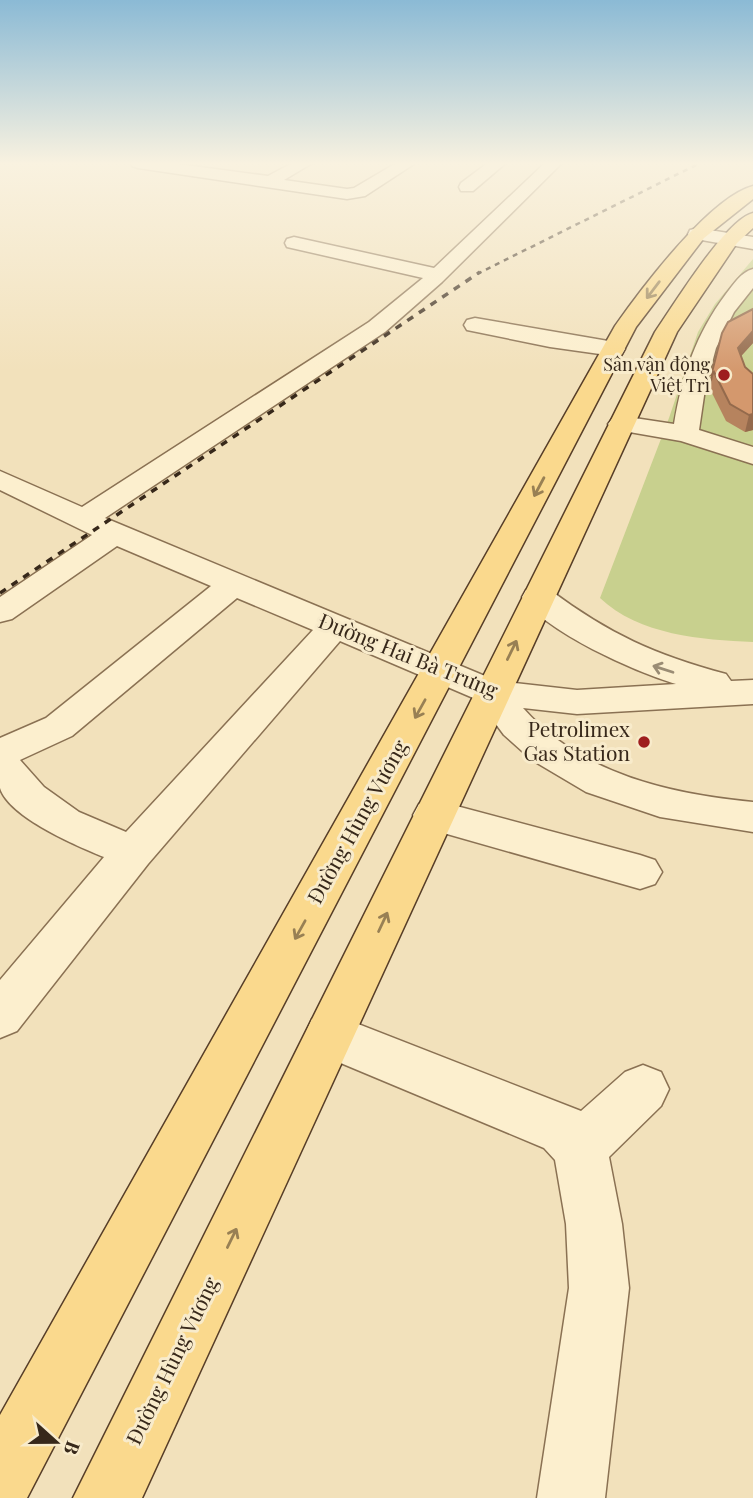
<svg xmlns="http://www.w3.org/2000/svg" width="753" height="1498" viewBox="0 0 753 1498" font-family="'Playfair Display',serif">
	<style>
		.green { fill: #c8d08e }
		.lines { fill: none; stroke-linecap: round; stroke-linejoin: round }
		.minor-casing { stroke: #8a7153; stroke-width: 3 }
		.major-casing { stroke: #573e28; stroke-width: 3 }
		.minor { fill: #fcefce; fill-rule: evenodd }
		.major { fill: #fad98d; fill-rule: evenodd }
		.rail-far1 { stroke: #37281a; stroke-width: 2.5; stroke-dasharray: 5 5; stroke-linecap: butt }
		.rail { stroke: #37281a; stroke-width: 3.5; stroke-dasharray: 7 7; stroke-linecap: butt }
		.wall { fill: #b6835e }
		.shaded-wall { fill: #946a4c }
		.building { fill: #d4986d; stroke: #946a4c; stroke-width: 2 }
		.oneway { stroke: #988054 }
		.oneway2 { stroke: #9a8c74 }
		.poi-dot { fill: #9e1e1e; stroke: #f8ebcb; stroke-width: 2.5 }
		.labels { text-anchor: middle; stroke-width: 6; stroke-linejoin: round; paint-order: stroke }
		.far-poi-label { font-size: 18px; fill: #37281a; stroke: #f8ebcb; text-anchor: end }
		.street-label { font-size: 21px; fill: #37281a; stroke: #f8ebcb }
		.poi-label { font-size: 21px; fill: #37281a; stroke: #f8ebcb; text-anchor: end }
	</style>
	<rect width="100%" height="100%" fill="#f2e1bb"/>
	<!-- green -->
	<path class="green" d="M 753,259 L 753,642 C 702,640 639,635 600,598 L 669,418 L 698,332 L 715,304 Z"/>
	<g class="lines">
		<defs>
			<g id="minor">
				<path d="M 131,162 L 163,162 L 268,176 L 294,162 L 314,162 L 284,180 L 347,189 L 354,188 L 398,162 L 417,162 L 365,196 L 347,199 L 138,168 L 132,166 Z"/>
				<path d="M 489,162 L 507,162 L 473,191 L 461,191 L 459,187 L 461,183 Z"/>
				<path d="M 546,162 L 563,162 L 442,282 L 385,332 L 105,518 L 497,681 L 577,690 L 676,684 C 634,671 547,633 522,597 L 526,590 L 538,587 L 550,590 C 609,634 655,655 726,674 L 731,681 L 753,680 L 753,704 L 577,714 L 523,708 C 581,774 669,794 753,802 L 753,832 L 660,817 L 586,792 L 532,760 L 504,735 L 478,700 L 340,641 L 148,864 L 17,1031 L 0,1038 L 0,980 L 104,857 C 77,846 9,817 0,788 C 0,774 0,752 0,738 L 46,718 L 211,586 L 117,546 L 12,619 L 0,622 L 0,597 L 92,535 L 0,490 L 0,471 L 82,507 L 369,322 L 423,278 L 287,247 L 285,243 L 287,239 L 294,237 L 434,268 ZM 237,598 L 313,630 L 126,832 L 79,812 L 44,787 L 20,760 L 72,736 Z"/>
				<path d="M 697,228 L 753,237 L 753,249 L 690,238 L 688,234 L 690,230 Z"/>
				<path d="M 753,269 L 753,288 L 734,312 L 716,348 L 705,389 L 699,430 L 753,447 L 753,464 L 681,441 L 612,429 L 608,424 L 612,419 L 621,416 L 674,424 C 682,376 696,334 726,294 C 733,285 741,272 753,269 Z"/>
				<path d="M 475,318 L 614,342 L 622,344 L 625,349 L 622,354 L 614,356 L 550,347 L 467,330 L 464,325 L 467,320 Z"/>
				<path d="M 434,800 L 640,855 L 655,860 L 662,872 L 655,884 L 640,889 L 419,826 L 413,815 L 419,804 Z"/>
				<path d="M 330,1013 L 581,1111 L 625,1072 L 643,1065 L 661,1072 L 669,1089 L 661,1106 L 609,1157 L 622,1224 L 629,1288 L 605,1498 L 537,1498 L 569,1288 L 566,1224 L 555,1160 L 544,1148 L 312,1051 L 305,1035 L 312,1019 Z"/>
			</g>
			<g id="major">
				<path d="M 753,186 L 753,199 L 704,238 L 636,327 L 27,1498 L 0,1498 L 0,1415 L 615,326 C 641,289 710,197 753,186 Z"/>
				<path d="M 753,213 L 753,228 L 737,243 L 677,332 L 142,1498 L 73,1498 L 655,332 C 673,306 726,219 753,213 Z"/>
			</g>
		</defs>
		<!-- minor casing -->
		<use href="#minor" class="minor-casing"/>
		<!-- major casing -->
		<use href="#major" class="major-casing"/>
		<!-- minor -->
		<use href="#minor" class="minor"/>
		<!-- major -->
		<use href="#major" class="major"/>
		<!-- rail-far1 -->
		<path class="rail-far1" d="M 477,274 L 702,162"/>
		<!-- rail -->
		<path class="rail" d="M 0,593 L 480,272"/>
	</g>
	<!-- wall -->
	<path class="wall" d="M 753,309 L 753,343 L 741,356 L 745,367 L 753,374 L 753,430 L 745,432 L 726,421 L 710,389 L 707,392 L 722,333 Z"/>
	<!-- shaded-wall -->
	<g class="shaded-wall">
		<path d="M 753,331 L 753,343 L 734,364 L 738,348 Z"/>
		<path d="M 714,372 L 710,389 L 707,392 L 711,376 Z"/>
		<path d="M 753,414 L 753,430 L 745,432 L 749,415 Z"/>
	</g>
	<!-- building -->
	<path class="building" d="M 753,309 L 753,331 L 738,348 L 745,367 L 753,374 L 753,414 L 749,415 L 730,404 L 714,372 L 711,376 L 722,333 L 728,322 Z"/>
	<!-- one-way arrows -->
	<defs><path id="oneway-shaft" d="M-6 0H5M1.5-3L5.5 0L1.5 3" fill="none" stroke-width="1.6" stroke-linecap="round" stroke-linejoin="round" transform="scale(1.75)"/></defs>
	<g class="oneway">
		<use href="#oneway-shaft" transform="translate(653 290) rotate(127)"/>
		<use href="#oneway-shaft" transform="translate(539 487) rotate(118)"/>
		<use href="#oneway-shaft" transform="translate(512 650) rotate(-64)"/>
		<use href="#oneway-shaft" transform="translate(420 709) rotate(119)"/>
		<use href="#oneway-shaft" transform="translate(383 922) rotate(-65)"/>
		<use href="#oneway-shaft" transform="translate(300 930) rotate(119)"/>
		<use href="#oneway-shaft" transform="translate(232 1238) rotate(-64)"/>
	</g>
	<use class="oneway2" href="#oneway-shaft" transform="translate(663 669) rotate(-162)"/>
	<!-- sky -->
	<linearGradient id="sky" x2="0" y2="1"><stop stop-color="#8bbad5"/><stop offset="0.44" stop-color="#f9f2e0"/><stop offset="1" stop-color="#f9f2e0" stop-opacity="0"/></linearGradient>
	<rect width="753" height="372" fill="url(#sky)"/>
	<!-- markers -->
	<g class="poi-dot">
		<circle cx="724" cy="375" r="7"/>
		<circle cx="644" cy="742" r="7"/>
	</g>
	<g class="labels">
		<!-- far-poi labels -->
		<g class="far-poi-label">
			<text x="710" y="371">Sân vận động<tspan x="710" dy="21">Việt Trì</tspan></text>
		</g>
		<!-- street labels -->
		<g class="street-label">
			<text transform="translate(408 656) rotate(22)" y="7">Đường Hai Bà Trưng</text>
			<text transform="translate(358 822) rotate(-61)" y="7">Đường Hùng Vương</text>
			<text transform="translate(173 1361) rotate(-64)" y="7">Đường Hùng Vương</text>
		</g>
		<!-- poi labels -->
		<g class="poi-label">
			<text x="630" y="737">Petrolimex<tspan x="630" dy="24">Gas Station</tspan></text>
		</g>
	</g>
	<!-- north arrow -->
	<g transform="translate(56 1442) rotate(111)" stroke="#f8ebcb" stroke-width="5" paint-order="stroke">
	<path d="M0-5L12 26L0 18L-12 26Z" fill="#37281a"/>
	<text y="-10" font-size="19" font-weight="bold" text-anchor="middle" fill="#37281a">B</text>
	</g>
</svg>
